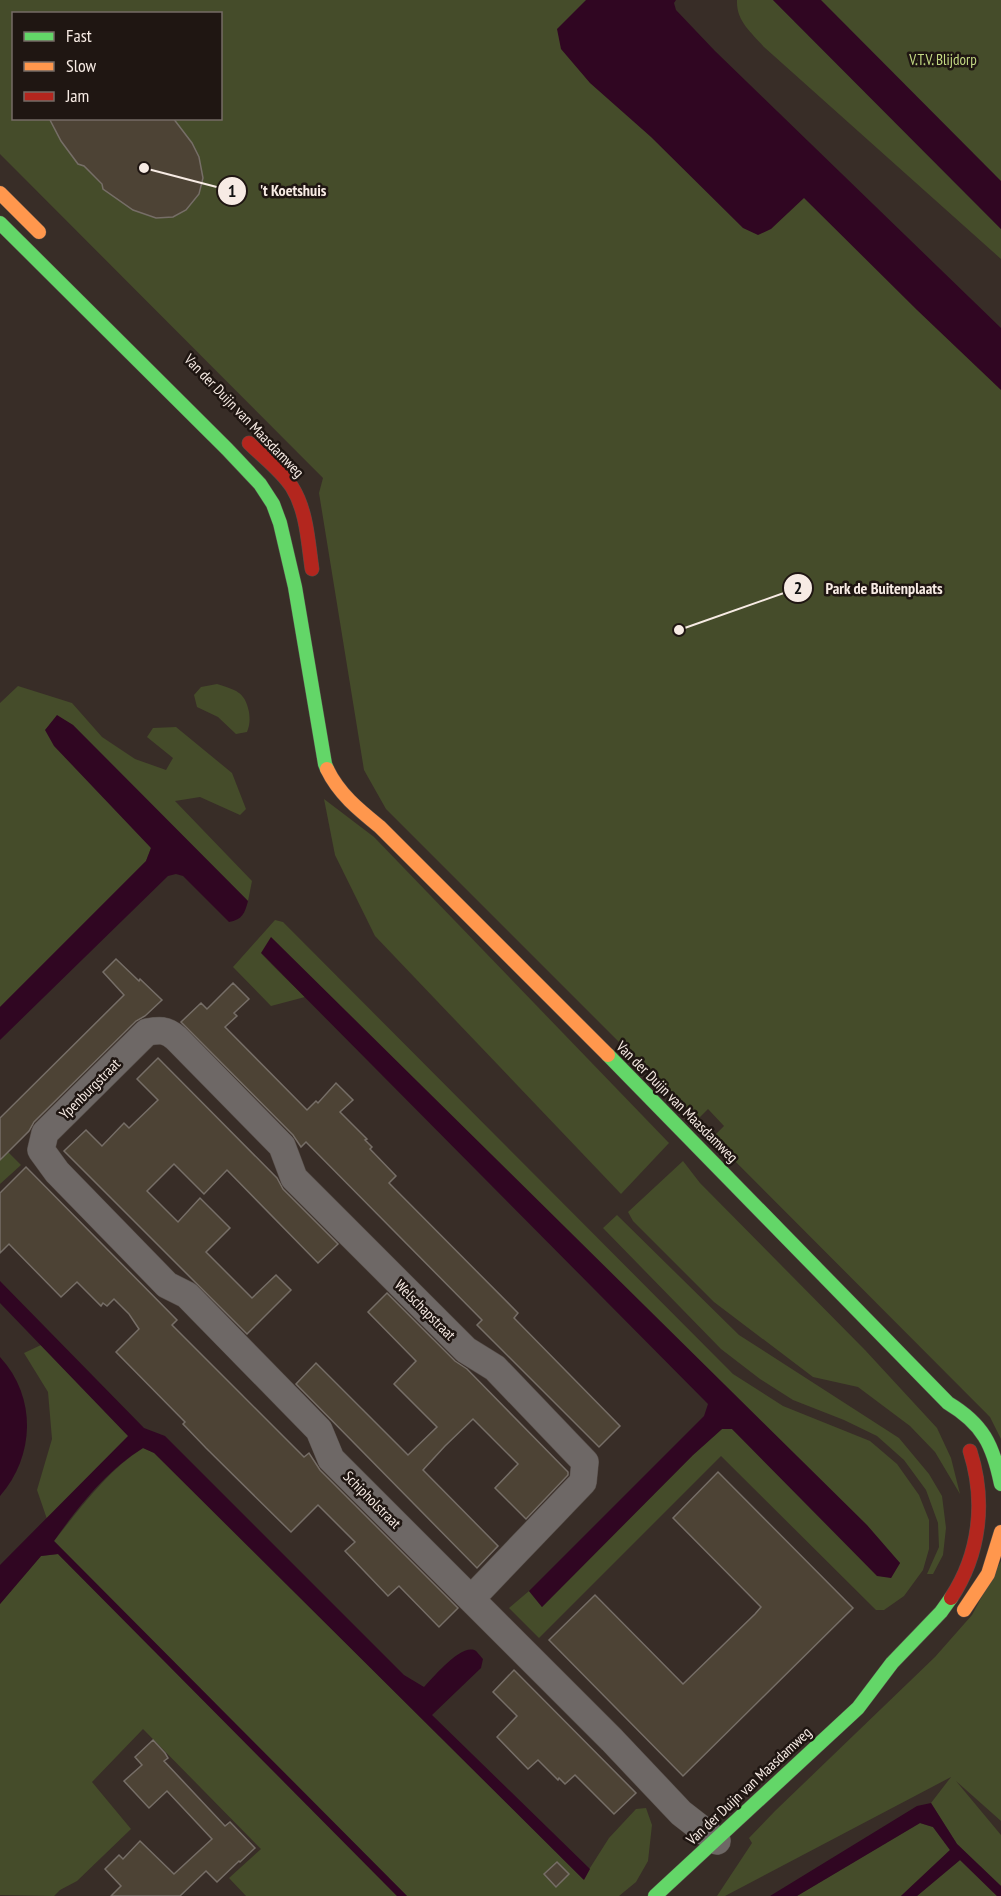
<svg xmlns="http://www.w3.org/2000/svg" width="1001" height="1896" viewBox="0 0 1001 1896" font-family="'PT Sans Narrow',sans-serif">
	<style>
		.green { fill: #454c2a; fill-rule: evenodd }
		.water { fill: #300622 }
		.building { fill: #4d4335; stroke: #766e67; stroke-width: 1.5 }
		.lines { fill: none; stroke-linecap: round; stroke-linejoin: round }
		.street-casing { stroke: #554c47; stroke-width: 28 }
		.fast-casing { stroke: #554c47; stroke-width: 15 }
		.slow-casing { stroke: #554c47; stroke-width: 15 }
		.jam-casing { stroke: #554c47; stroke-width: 15 }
		.street { stroke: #6e6866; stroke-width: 27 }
		.fast { stroke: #63d668; stroke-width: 14 }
		.slow { stroke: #ff974d; stroke-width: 14 }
		.jam { stroke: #b3261e; stroke-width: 14 }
		.labels { text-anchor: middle; stroke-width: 5; stroke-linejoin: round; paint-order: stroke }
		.park-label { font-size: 15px; fill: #c4da84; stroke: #1f1612 }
		.street-label { font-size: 15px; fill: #f7ebe4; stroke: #1f1612 }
		.leader { fill: none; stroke: #f7ebe4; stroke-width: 2 }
		.callout-dot { fill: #f7ebe4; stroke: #1f1612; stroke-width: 2 }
		.mark-label { font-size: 18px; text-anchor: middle; font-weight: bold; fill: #111 }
		.callout-label { font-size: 16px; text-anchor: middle; font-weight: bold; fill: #f7ebe4; stroke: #1f1612; stroke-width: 5; stroke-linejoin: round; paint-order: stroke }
	</style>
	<rect width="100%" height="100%" fill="#382d27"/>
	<!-- green -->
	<g class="green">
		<path d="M 0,0 L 651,0 L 1001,353 L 1001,1439 L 990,1417 L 712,1138 L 724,1126 L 708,1109 L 697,1120 L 386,809 L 364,770 L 319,493 L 323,478 L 0,154 ZM 14,14 L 220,14 L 220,118 L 14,118 Z"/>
		<path d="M 737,0 L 773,0 L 1001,229 L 1001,259 L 764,47 C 751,32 736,21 737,0 Z"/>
		<path d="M 803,0 L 1001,0 L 1001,202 Z"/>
		<path d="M 217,684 C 235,690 245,691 249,712 C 250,720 250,724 247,732 L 236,734 L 218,717 L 197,707 L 194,695 L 201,687 Z"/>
		<path d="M 18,686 L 72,703 L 102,737 L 135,759 L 166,770 L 173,758 L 147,737 L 153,728 L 176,727 L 232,773 L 246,809 L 240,815 L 200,797 L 175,801 L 252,881 L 248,901 L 73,725 L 57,716 L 151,848 L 146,861 L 0,1007 L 0,703 Z"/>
		<path d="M 324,799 L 374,837 L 669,1143 L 621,1194 L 375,936 L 335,855 Z"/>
		<path d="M 275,920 L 283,922 L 733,1374 L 783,1406 L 870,1441 L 897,1464 L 919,1495 L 929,1520 L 929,1549 L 923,1570 L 904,1596 L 884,1610 L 876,1610 L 721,1456 L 539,1638 L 509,1608 L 529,1591 L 542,1607 L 693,1455 L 722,1429 L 732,1429 L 891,1578 L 900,1563 L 261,954 L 305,997 L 271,1006 L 233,967 Z"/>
		<path d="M 0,1144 L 21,1165 L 0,1184 Z"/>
		<path d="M 683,1161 L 700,1183 L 865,1350 L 937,1428 L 951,1458 L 960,1494 L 935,1452 L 910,1426 L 858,1387 L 813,1377 L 714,1302 L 633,1221 L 628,1212 Z"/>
		<path d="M 617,1215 L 739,1335 L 899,1438 L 929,1474 L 942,1496 L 946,1528 L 943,1555 L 933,1574 L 927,1574 L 939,1547 L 938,1523 L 926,1490 L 904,1460 L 877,1436 L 844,1420 L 793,1400 L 760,1379 L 721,1349 L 603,1228 Z"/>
		<path d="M 41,1345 L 129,1436 L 47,1519 L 37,1490 L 52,1439 L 48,1392 L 24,1353 Z"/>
		<path d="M 143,1448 L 155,1453 L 583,1879 L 609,1838 L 636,1809 L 646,1808 L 652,1825 L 648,1861 L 636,1882 L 619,1896 L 407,1896 L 54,1541 C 81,1507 107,1471 143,1448 Z"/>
		<path d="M 58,1554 L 397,1896 L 246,1896 L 229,1878 L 261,1849 L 143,1729 L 92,1782 L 131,1829 L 77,1881 L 60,1890 L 54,1896 L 0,1895 L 0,1604 L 41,1556 Z"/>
		<path d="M 1001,1561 L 1001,1821 L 956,1781 L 1001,1835 L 1001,1886 L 957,1844 L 931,1803 L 951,1777 L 725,1896 L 717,1896 L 752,1843 L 749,1838 L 775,1811 L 935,1657 L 972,1615 Z"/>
		<path d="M 920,1823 L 933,1827 L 950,1850 L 901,1896 L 797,1896 Z"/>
		<path d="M 960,1860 L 997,1896 L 917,1896 Z"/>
	</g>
	<!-- water -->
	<g class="water">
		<path d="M 586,0 L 676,0 L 674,3 L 676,10 L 715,51 L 1001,328 L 1001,390 L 917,310 L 804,198 L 771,229 L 758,235 L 743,228 L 651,137 L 590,83 L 561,49 L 557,29 Z"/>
		<path d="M 773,0 L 821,0 L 1001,181 L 1001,229 Z"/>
		<path d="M 57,715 L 73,725 L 248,901 C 245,913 242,920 229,922 L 183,876 L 176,874 L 168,876 L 0,1040 L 0,1007 L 146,861 L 151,848 L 54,746 L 45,730 Z"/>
		<path d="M 271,937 L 867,1525 L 900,1563 L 891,1578 L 877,1576 L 732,1429 L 722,1429 L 693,1455 L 542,1607 L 529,1591 L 704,1416 L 708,1404 L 261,953 Z"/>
		<path d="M 0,1281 L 144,1428 L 165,1436 L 404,1675 L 424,1687 C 433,1678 462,1642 476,1651 C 477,1652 482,1658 483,1659 L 481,1668 L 432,1715 L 590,1869 L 584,1880 L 154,1453 L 143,1448 C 107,1470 78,1507 54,1541 L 407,1896 L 397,1896 L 58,1554 L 41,1556 L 0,1604 L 0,1565 L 128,1436 L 0,1303 Z"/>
		<path d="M 0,1357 C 37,1397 35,1456 0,1496 Z"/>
		<path d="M 931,1803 L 957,1844 L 1001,1886 L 1001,1896 L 997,1896 L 960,1860 L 917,1896 L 901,1896 L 950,1850 L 933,1827 L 920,1823 L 797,1896 L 770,1896 L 917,1806 Z"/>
	</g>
	<!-- building -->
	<g class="building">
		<path d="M 49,118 L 173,118 L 192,143 L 199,157 L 203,178 L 199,194 L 186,210 L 173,217 L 156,218 L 133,210 L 103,189 L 102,184 L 84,166 L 78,164 L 61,141 Z"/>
		<path d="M 116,959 L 139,981 L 140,979 L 162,1000 L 145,1016 L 136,1021 L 34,1122 L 29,1131 L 0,1160 L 0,1118 L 124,995 L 103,972 Z"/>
		<path d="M 233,983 L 249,999 L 234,1013 L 237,1016 L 225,1027 L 307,1110 L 316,1101 L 318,1103 L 336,1083 L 353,1100 L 340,1112 L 367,1139 L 365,1140 L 372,1147 L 370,1149 L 396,1176 L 389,1183 L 518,1313 L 514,1318 L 620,1426 L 599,1447 L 477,1325 L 482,1320 L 306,1142 L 301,1147 L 293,1135 L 181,1022 L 201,1003 L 207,1009 Z"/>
		<path d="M 158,1058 L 277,1178 L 283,1189 L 338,1244 L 318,1263 L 227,1170 L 204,1194 L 174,1164 L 147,1191 L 178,1222 L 200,1198 L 230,1228 L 206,1252 L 252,1298 L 276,1275 L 291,1290 L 247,1334 L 64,1151 L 86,1130 L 102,1146 L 124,1123 L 129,1128 L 158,1100 L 137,1079 Z"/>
		<path d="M 26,1167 L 177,1320 L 172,1325 L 304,1457 L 309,1453 L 320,1470 L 458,1608 L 439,1627 L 399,1586 L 388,1596 L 345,1551 L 355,1542 L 318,1505 L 291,1532 L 206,1448 L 183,1424 L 185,1422 L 116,1352 L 139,1329 L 129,1314 L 114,1299 L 107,1306 L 103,1303 L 101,1306 L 77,1282 L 61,1297 L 9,1244 L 0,1253 L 0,1193 Z"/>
		<path d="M 387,1293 L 455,1361 L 467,1369 L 568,1472 L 568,1475 L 526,1519 L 495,1488 L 518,1464 L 473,1419 L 445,1446 L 423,1470 L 498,1546 L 477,1568 L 296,1384 L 316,1363 L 408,1455 L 437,1427 L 394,1384 L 416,1361 L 368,1312 Z"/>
		<path d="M 718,1472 L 853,1608 L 683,1776 L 549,1640 L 595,1595 L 683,1684 L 755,1614 L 761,1607 L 673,1518 Z"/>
		<path d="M 514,1670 L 636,1793 L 614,1814 L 575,1775 L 565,1784 L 559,1778 L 558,1780 L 538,1760 L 528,1769 L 497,1737 L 517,1716 L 493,1692 Z"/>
		<path d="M 153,1740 L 165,1753 L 168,1758 L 164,1761 L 225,1826 L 230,1822 L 255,1848 L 240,1862 L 239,1861 L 217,1882 L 206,1871 L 180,1896 L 111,1896 L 121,1886 L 105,1869 L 119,1855 L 123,1859 L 140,1841 L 174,1874 L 212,1839 L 167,1791 L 149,1808 L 124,1781 L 142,1765 L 135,1757 Z"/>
		<path d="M 557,1862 L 569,1874 L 556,1887 L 544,1874 Z"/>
	</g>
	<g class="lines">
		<defs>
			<path id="street" d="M 471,1599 L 583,1482 L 585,1462 L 495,1368 L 466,1350 L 294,1178 L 282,1146 L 176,1038 C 166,1029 159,1030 147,1032 L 45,1133 L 41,1150 L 57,1172 L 167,1285 L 187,1295 L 319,1430 L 331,1459 L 612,1740 L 681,1813 L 717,1841"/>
			<g id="fast">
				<path d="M 0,223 L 227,449 L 260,484 L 273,504 L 280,523 L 295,587 L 325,764 L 327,769"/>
				<path d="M 608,1055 L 948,1403 C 983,1424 993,1445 1001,1484"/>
				<path d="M 655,1896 L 858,1708 L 892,1663 L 941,1612 L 951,1598"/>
			</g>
			<g id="slow">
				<path d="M 0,193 L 39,232"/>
				<path d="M 327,769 C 339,794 359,810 380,827 L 608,1055"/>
				<path d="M 964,1610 L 988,1574 L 1001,1532"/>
			</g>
			<g id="jam">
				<path d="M 249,443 C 263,457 281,470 292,487 C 307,511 308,542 312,569"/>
				<path d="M 951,1598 C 980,1554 986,1501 970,1451"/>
			</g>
		</defs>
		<!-- street casing -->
		<use href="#street" class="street-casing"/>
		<!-- fast casing -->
		<use href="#fast" class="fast-casing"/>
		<!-- slow casing -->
		<use href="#slow" class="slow-casing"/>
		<!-- jam casing -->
		<use href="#jam" class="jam-casing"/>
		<!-- street -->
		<use href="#street" class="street"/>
		<!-- fast -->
		<use href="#fast" class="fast"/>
		<!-- slow -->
		<use href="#slow" class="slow"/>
		<!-- jam -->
		<use href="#jam" class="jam"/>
	</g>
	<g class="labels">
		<!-- park labels -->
		<g class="park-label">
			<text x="943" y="65">V.T.V. Blijdorp</text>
		</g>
		<!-- street labels -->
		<g class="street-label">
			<text transform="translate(244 416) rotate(46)" y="5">Van der Duijn van Maasdamweg</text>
			<text transform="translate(90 1089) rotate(-45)" y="5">Ypenburgstraat</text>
			<text transform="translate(677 1102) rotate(45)" y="5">Van der Duijn van Maasdamweg</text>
			<text transform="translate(425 1310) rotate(45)" y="5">Welschapstraat</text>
			<text transform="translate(372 1500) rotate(45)" y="5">Schipholstraat</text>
			<text transform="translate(749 1786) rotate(-43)" y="5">Van der Duijn van Maasdamweg</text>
		</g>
	</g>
	<!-- callouts -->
	<path class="leader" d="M144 168L232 191M679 630L798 588"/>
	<g class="callout-dot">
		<circle cx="144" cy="168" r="6"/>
		<circle cx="679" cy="630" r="6"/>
		<circle cx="232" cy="191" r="15"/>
		<circle cx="798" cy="588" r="15"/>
	</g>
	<g class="mark-label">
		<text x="232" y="197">1</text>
		<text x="798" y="594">2</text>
	</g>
	<g class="callout-label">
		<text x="293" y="196">'t Koetshuis</text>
		<text x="884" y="594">Park de Buitenplaats</text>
	</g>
	<!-- legend -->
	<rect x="12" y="12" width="210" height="108" fill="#1f1612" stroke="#756b66" stroke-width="1.5"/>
	<rect x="24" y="32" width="30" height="9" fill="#63d668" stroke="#756b66" stroke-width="1.5"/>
	<text x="66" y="42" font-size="18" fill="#f7ebe4">Fast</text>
	<rect x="24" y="62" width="30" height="9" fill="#ff974d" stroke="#756b66" stroke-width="1.5"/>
	<text x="66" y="72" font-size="18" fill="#f7ebe4">Slow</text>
	<rect x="24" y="92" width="30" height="9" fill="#b3261e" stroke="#756b66" stroke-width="1.5"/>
	<text x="66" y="102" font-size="18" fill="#f7ebe4">Jam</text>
</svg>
